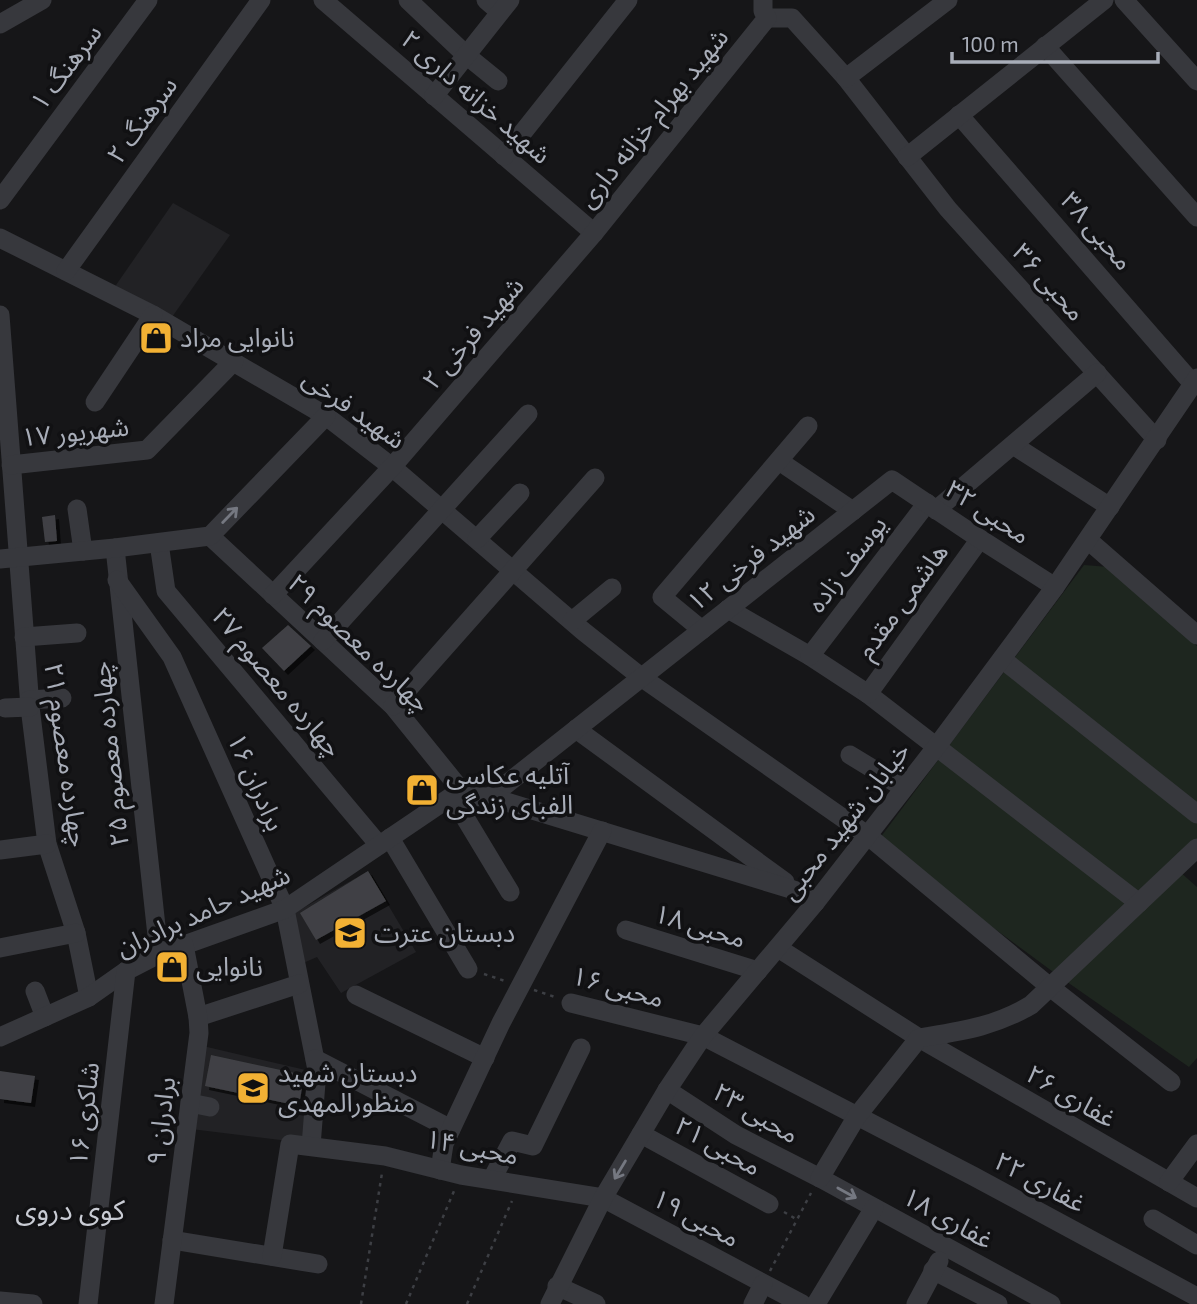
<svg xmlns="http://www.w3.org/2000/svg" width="1197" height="1304" viewBox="0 0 1197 1304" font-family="'Exo 2','Noto Sans Arabic',sans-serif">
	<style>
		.built { fill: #222225 }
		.green { fill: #1e261f }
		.building { fill: #404145; filter: url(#shadow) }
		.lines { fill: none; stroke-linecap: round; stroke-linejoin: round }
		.path { stroke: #3d3f44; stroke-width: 2.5; stroke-dasharray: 3.5 5; stroke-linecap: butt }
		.minor { stroke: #37383d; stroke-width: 19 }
		.oneway { stroke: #757881 }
		.labels { text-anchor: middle; stroke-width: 7; stroke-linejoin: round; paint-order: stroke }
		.street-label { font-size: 26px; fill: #a8adb8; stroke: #111113 }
		.poi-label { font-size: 26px; fill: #a8adb8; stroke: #111113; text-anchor: start }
		.neighbourhood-label { font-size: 28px; fill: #c9ccd4; stroke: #111113 }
	</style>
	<defs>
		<filter id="shadow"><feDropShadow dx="4" dy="4" stdDeviation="0" flood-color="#0009"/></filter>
	</defs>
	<rect width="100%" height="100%" fill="#161618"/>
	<!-- built -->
	<g class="built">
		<path d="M 173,203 L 230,235 L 172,317 L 114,288 Z"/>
		<path d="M 368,871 L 416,952 L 341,993 L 317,957 L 301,964 L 291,915 Z"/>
		<path d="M 203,1046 L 310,1071 L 305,1143 L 191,1129 Z"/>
	</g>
	<!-- green -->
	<path class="green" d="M 1084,565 L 1109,567 L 1197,646 L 1197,858 L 1179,871 L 1197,887 L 1197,1058 L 1189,1067 L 1060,977 L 877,842 Z"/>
	<!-- building -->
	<g class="building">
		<path d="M 55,515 L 57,541 L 45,542 L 42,517 Z"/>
		<path d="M 288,625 L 311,646 L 284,671 L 262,648 Z"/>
		<path d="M 368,871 L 386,901 L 316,940 L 300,913 Z"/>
		<path d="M 211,1055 L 304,1075 L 299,1106 L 205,1086 Z"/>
		<path d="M 0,1071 L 35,1076 L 31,1103 L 0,1099 Z"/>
	</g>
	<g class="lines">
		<!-- path -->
		<g class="path">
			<path d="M 484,974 L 505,981"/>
			<path d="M 534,990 L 555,997"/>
			<path d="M 784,1212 L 796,1219"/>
			<path d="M 770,1271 L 811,1193"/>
			<path d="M 361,1304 L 382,1173"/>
			<path d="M 406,1304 L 454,1191"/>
			<path d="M 467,1304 L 512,1201"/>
		</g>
		<!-- minor -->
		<g class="minor">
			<path d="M 323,0 L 594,233"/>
			<path d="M 408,0 L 466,55 L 498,81"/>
			<path d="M 486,0 L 500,12"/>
			<path d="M 1124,0 L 1197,81"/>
			<path d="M 767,18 L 792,18 L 846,78 L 948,209 L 1157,440"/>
			<path d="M 0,24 L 42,0"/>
			<path d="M 1045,46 L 1197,217"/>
			<path d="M 846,78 L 948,0"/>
			<path d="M 434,96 L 510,0"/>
			<path d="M 959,115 L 1193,384"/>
			<path d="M 504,156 L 628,0"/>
			<path d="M 907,157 L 1104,0"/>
			<path d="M 0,200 L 148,0"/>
			<path d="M 0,238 L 153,315 L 326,416 L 392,467 L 583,631 L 641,677 L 867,835 L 1050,987 L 1171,1082"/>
			<path d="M 66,271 L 261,0"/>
			<path d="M 0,315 L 30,707 L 47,844 L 76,933 L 89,997"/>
			<path d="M 95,402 L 153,315"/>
			<path d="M 1013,445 L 1110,507"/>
			<path d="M 779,461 L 853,511"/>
			<path d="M 11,465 L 147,450 L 234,361"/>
			<path d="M 77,509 L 83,551"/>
			<path d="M 936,510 L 1097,373"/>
			<path d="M 210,536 L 393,706 L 465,795"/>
			<path d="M 477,539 L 520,493"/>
			<path d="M 1088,540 L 1197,635"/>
			<path d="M 159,543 L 166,591 L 379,845"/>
			<path d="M 115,548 L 159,954"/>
			<path d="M 0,559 L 115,548 L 210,536 L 326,416"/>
			<path d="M 117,580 L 172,657 L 285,909 L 317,1070 L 311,1146"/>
			<path d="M 273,595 L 392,467 L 594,233 L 767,18 L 763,11 L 763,0"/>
			<path d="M 728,609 L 810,656 L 868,694 L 1139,903"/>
			<path d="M 572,621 L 612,588"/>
			<path d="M 702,630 L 662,597 L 808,426"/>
			<path d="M 24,637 L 77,633"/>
			<path d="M 323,641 L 528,414"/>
			<path d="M 810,656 L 927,503"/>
			<path d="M 1002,659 L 1197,814"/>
			<path d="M 868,694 L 980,539"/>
			<path d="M 29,700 L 62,698"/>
			<path d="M 393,706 L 595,478"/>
			<path d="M 5,708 L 30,707"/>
			<path d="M 576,729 L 785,882"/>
			<path d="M 850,755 L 904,788"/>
			<path d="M 452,796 L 510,892"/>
			<path d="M 490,797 L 892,480 L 980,539 L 1055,587"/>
			<path d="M 390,838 L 468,969"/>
			<path d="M 0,850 L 47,844"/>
			<path d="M 626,930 L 758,971"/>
			<path d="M 0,948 L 76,933"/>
			<path d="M 778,948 L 919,1038 L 1197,1198"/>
			<path d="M 35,991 L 45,1017"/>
			<path d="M 356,995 L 485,1058"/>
			<path d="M 571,1003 L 703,1036 L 973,1176 L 1197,1297"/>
			<path d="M 198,1017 L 299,984"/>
			<path d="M 0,1037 L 89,997 L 126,971 L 159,954 L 285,909 L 452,796 L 490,797 L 797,891 L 815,903"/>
			<path d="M 315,1059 L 451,1129"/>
			<path d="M 667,1090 L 736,1135 L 820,1178 L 1051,1304"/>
			<path d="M 190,1103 L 210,1107"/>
			<path d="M 641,1134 L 769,1204"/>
			<path d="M 440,1170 L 444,1144 L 501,1023 L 602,831"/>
			<path d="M 820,1178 L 857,1116 L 919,1038 C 961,1031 994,1027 1031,1005 L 1197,848"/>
			<path d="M 492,1179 L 512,1141 L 533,1146 L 581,1048"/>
			<path d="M 1169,1182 L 1197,1144"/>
			<path d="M 1153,1219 L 1197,1245"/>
			<path d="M 172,1240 L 318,1264"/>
			<path d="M 272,1256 L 290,1144 L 385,1156 L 461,1175 L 603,1198 L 802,1304"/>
			<path d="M 933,1270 L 998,1304"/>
			<path d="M 557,1286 L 596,1304"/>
			<path d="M 0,1301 L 33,1304"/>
			<path d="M 88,1304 L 126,971"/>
			<path d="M 164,1304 L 199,1033 L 198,1017 L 184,945"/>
			<path d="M 550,1304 L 603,1198 L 667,1090 L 703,1036 L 815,903 L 937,746 L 1055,587 L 1197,378"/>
			<path d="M 753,1304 L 763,1284"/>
			<path d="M 816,1304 L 874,1208"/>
			<path d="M 916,1304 L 939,1261"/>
		</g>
	</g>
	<!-- one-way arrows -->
	<defs><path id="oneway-shaft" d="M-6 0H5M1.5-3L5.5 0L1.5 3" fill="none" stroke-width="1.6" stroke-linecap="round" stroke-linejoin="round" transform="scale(1.75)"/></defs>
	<g class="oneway">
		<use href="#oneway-shaft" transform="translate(230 515) rotate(-46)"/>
		<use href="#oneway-shaft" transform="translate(620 1170) rotate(121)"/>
		<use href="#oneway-shaft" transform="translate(847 1193) rotate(29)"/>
	</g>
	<!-- icons -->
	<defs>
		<symbol id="shop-square" viewBox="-11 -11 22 22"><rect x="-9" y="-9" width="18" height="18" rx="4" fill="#f2b134" stroke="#111113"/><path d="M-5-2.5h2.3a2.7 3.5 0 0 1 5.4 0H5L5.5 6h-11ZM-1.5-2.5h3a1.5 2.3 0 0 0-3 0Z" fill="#111"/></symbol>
		<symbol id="school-square" viewBox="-11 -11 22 22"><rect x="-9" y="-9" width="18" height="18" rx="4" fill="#f2b134" stroke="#111113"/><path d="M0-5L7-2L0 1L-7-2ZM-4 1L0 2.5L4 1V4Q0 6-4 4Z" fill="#111"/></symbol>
	</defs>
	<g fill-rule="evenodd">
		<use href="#shop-square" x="137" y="319" width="38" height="38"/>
		<use href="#shop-square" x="403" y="771" width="38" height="38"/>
		<use href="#school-square" x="331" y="914" width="38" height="38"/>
		<use href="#shop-square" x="153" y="948" width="38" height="38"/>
		<use href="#school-square" x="234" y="1069" width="38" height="38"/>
	</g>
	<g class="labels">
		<!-- street labels -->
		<g class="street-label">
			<text transform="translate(66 67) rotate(-53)" y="9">سرهنگ ۱</text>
			<text transform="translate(476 97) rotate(41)" y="9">شهید خزانه داری ۲</text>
			<text transform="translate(653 118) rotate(-51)" y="9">شهید بهرام خزانه داری</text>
			<text transform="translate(142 120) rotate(-54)" y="9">سرهنگ ۲</text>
			<text transform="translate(1097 231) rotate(49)" y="9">محبی ۳۸</text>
			<text transform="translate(1049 282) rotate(48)" y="9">محبی ۳۶</text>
			<text transform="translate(473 333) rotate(-49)" y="9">شهید فرخی ۲</text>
			<text transform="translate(354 409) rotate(35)" y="9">شهید فرخی</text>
			<text transform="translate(75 432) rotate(-6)" y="9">۱۷ شهریور</text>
			<text transform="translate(988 512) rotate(33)" y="9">محبی ۳۲</text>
			<text transform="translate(751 558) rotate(-38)" y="9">شهید فرخی ۱۲</text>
			<text transform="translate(847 564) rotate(-53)" y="9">یوسف زاده</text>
			<text transform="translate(902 601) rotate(-54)" y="9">هاشمی مقدم</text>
			<text transform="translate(359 643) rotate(44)" y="9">چهارده معصوم ۲۹</text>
			<text transform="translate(277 682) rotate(50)" y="9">چهارده معصوم ۲۷</text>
			<text transform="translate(110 754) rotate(-96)" y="9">چهارده معصوم ۲۵</text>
			<text transform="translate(66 755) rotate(82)" y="9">چهارده معصوم ۲۱</text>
			<text transform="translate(256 782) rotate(66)" y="9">برادران ۱۶</text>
			<text transform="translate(845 821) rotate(-52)" y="9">خیابان شهید محبی</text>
			<text transform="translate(203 911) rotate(-24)" y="9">شهید حامد برادران</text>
			<text transform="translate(700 926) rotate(17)" y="9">محبی ۱۸</text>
			<text transform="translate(618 987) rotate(15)" y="9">محبی ۱۶</text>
			<text transform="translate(1071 1096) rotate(30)" y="9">غفاری ۲۶</text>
			<text transform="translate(756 1113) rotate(30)" y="9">محبی ۲۳</text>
			<text transform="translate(84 1114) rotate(-83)" y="9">شاکری ۱۶</text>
			<text transform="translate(161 1121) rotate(-83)" y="9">برادران ۹</text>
			<text transform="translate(718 1146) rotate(29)" y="9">محبی ۲۱</text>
			<text transform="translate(472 1147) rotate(11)" y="9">محبی ۱۴</text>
			<text transform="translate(1040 1182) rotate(28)" y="9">غفاری ۲۲</text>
			<text transform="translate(696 1218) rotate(28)" y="9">محبی ۱۹</text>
			<text transform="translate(948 1218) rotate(29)" y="9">غفاری ۱۸</text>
		</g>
		<!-- poi labels -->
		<g class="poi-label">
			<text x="180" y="347">نانوایی مراد</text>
			<text x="446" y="784">آتلیه عکاسی<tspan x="446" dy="30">الفبای زندگی</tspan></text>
			<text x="374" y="942">دبستان عترت</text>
			<text x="196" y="976">نانوایی</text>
			<text x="278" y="1082">دبستان شهید<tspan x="278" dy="30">منظورالمهدی</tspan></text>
		</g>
		<!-- neighbourhood labels -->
		<g class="neighbourhood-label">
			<text x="70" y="1220">کوی دروی</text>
		</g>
	</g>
	<!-- scale -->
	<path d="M952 52v10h206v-10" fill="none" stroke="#a8adb8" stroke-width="3.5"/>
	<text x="962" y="52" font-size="21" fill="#a8adb8" stroke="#111113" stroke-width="5" paint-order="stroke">100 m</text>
</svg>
